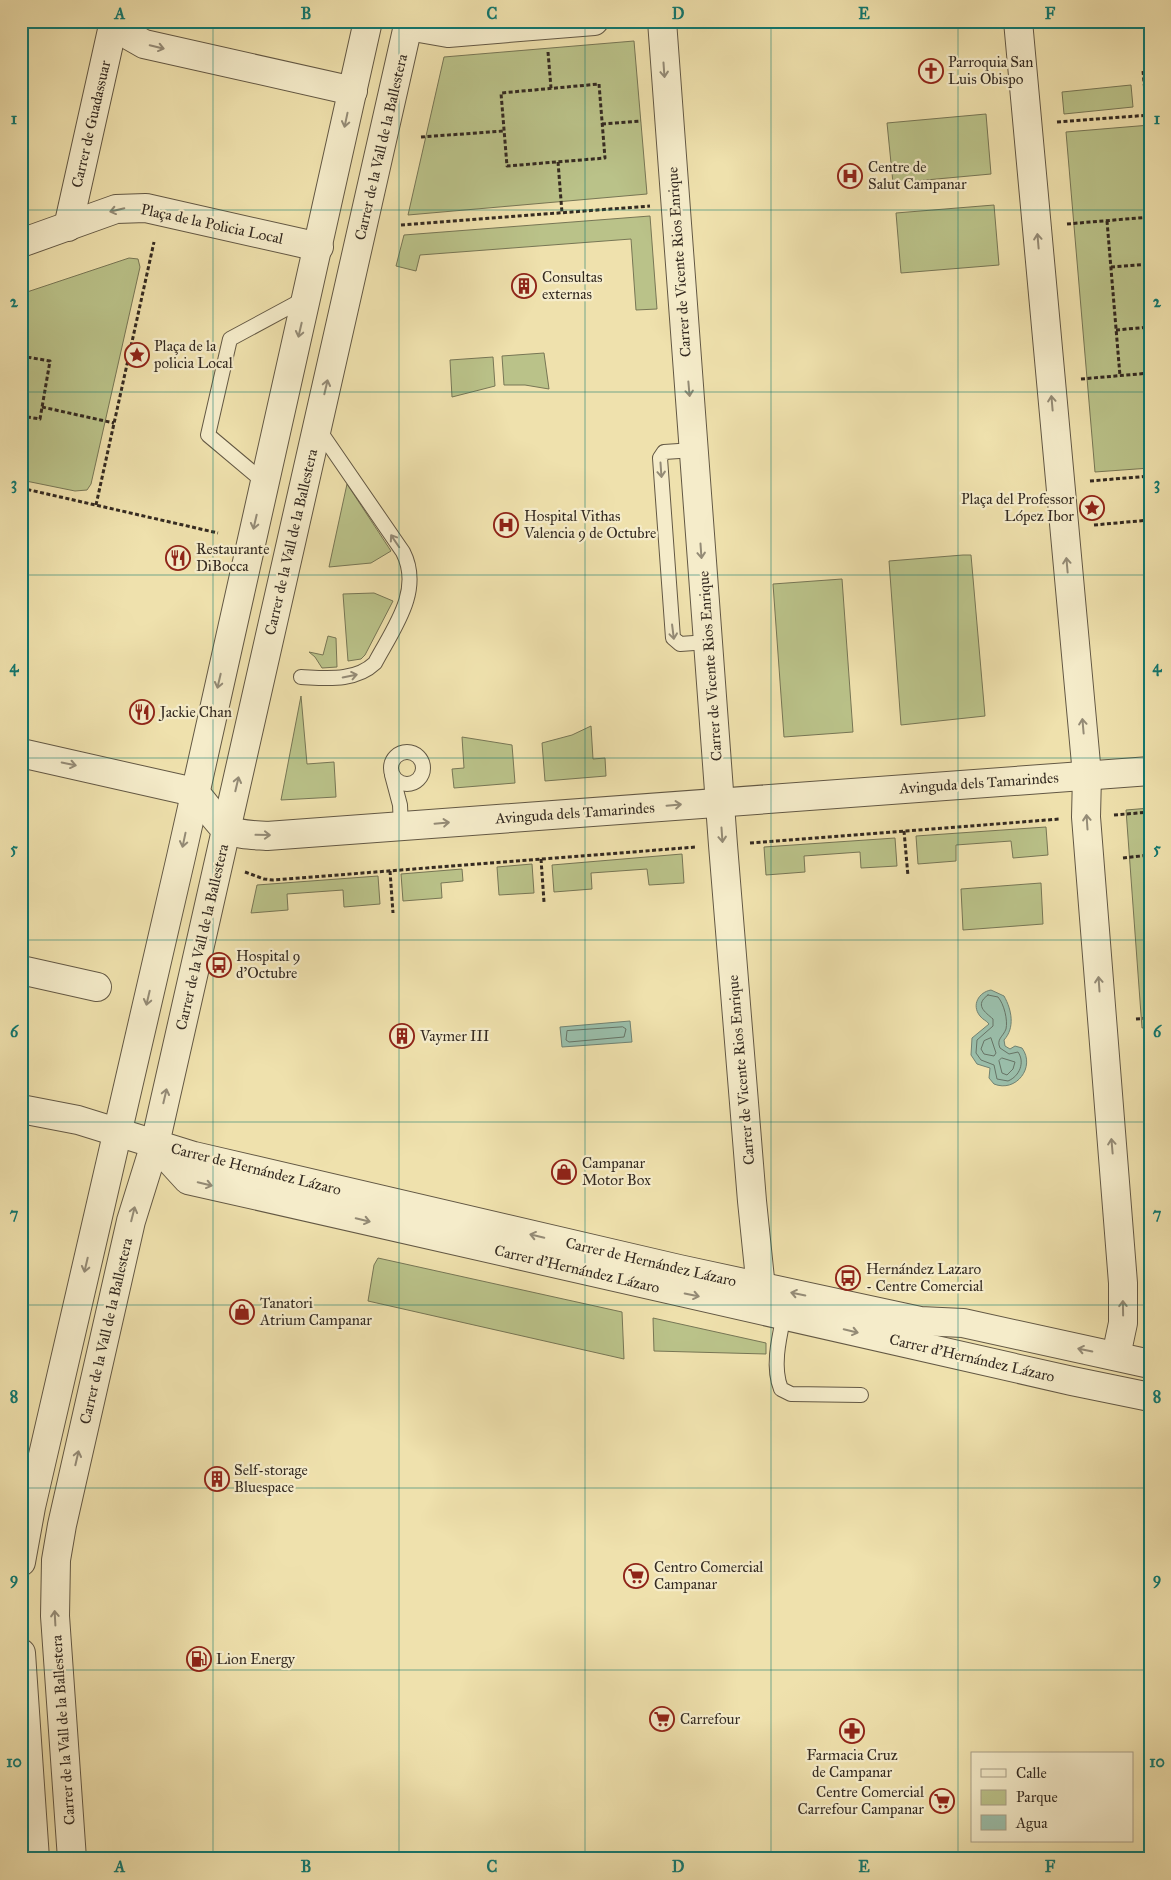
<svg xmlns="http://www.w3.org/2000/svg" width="1171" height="1880" viewBox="0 0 1171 1880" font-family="'IM FELL Great Primer',serif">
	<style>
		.green { fill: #bac289; stroke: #777655 }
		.water { fill: #9abeaa; stroke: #718373 }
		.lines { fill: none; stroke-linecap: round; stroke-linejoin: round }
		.shore { stroke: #677466; stroke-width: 1 }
		.service-casing { stroke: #635844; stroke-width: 16 }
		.minor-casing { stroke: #635844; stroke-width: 30 }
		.tertiary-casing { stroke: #635844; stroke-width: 30 }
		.path { stroke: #342a21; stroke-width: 3; stroke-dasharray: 4 2.5; stroke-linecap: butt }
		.service { stroke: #f5ecca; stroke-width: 14 }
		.minor { stroke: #f5ecca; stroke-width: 28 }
		.tertiary { stroke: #f5ecca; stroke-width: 28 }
		.oneway { stroke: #948b76 }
		.grid { fill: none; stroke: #0f766e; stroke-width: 1; stroke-opacity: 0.55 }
		.labels { text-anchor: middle; stroke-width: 4.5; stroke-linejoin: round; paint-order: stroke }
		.poi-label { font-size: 15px; fill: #342a21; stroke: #f5ecca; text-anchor: start }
		.street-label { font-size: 15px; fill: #342a21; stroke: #f5ecca }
		.neatline { fill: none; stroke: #0f766e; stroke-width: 2 }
		.grid-label { font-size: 16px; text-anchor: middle; font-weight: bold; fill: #0f766e }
	</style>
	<rect width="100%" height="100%" fill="#efe1ad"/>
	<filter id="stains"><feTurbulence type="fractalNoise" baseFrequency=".004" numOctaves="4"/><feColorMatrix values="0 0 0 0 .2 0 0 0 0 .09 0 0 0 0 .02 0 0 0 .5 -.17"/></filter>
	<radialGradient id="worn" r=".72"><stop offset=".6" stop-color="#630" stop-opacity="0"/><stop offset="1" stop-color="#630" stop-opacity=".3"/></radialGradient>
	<!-- green -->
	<g class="green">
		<path d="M 634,41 L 647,194 L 408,215 L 444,57 Z"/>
		<path d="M 1131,85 L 1133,107 L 1064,114 L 1062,92 Z"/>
		<path d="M 986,114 L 991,174 L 893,183 L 887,123 Z"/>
		<path d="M 1150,125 L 1150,468 L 1095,472 L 1066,132 Z"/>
		<path d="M 994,205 L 999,265 L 901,273 L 896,213 Z"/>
		<path d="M 650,216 L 657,309 L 636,310 L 631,239 L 420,255 L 416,271 L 396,266 L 404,235 Z"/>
		<path d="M 129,258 L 138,259 L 140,267 L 91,484 L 87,490 L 75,491 L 21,480 L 21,294 Z"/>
		<path d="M 544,353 L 549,389 L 525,385 L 504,385 L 502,356 Z"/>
		<path d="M 493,357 L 495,386 L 452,397 L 450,360 Z"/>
		<path d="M 347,484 L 391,551 L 371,563 L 329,567 Z"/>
		<path d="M 963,555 L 971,555 L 985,716 L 901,725 L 889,561 Z"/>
		<path d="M 842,579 L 853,732 L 784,737 L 773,584 Z"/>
		<path d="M 374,593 L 393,601 L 365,655 L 361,659 L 348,661 L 343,594 Z"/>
		<path d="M 328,636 L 336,638 L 337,667 L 322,668 L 315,657 L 309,652 L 323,655 Z"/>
		<path d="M 301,696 L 307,764 L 334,762 L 336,797 L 281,800 Z"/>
		<path d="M 591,726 L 593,759 L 605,758 L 606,776 L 545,781 L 542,743 L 572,735 Z"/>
		<path d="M 462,737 L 512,745 L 515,783 L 454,788 L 452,769 L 464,768 Z"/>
		<path d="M 1150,808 L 1150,1027 L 1142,1028 L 1126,810 Z"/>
		<path d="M 1046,827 L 1048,855 L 1013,858 L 1011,841 L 956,845 L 956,861 L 918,864 L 916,836 Z"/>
		<path d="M 895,838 L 897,866 L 861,868 L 860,852 L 804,856 L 805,872 L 766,875 L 764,847 Z"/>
		<path d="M 682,854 L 684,883 L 649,885 L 647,869 L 591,873 L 592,889 L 554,892 L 552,865 Z"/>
		<path d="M 532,864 L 534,893 L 499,895 L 497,867 Z"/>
		<path d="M 462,869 L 463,881 L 441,883 L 442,898 L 403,901 L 401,874 Z"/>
		<path d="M 378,876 L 380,904 L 344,907 L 343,890 L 287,894 L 288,910 L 251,913 L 257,885 Z"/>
		<path d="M 1041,883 L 1043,924 L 963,930 L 961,889 Z"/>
		<path d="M 378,1258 L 622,1312 L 624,1359 L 368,1301 L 374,1265 Z"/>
		<path d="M 653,1318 L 766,1343 L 766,1354 L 654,1351 Z"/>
	</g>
	<!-- water -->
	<g class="water">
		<path d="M 991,990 L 1004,996 C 1012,1010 1015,1028 1004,1040 L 1005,1046 L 1010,1049 L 1015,1046 L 1022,1048 C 1036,1067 1016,1093 994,1084 L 989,1078 L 990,1068 L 977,1064 L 971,1055 L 972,1038 L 989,1024 C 986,1020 983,1020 980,1016 C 971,1005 979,992 991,990 Z"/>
		<path d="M 630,1021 L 632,1042 L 562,1047 L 560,1027 Z"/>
	</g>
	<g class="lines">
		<!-- shore -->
		<g class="shore">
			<path d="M 988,995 L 998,997 C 1004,1004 1008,1020 1006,1029 C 1003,1037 996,1039 1000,1048 L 1009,1054 L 1018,1052 C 1025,1062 1020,1076 1008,1081 L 997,1079 L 994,1065 L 981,1060 L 976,1053 L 977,1040 L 993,1026 L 993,1019 C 985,1012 974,1005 988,995 Z"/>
			<path d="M 623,1027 L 626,1029 L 624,1037 L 569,1042 L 566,1040 L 567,1031 Z"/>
			<path d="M 991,1038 L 996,1053 L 994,1056 L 984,1054 L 981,1049 L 984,1041 Z"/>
			<path d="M 1002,1058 L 1015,1062 L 1013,1069 L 1007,1075 L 1002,1073 L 999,1061 Z"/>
		</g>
		<defs>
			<g id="service">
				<path d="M 694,450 L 664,452 L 660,458 L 673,638 L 680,644 L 708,642"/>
				<path d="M 264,482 L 208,435 L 230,339 L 306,298"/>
				<path d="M 301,677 C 326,678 355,682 375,663 C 393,629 423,591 403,552 L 317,427"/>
				<circle cx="407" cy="768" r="16"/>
				<path d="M 392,775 L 400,805 L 401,827"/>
				<path d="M 784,1315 C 779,1338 772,1367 781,1389 L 791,1394 L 861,1395"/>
			</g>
			<g id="minor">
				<path d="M 119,21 L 130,36 L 144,44 L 353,91"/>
				<path d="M 662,21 L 723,845 L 752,1201 L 763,1308"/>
				<path d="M 1018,21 L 1083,731 L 1087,775 L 1086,817 L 1123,1283 L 1123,1323 L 1116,1356"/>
				<path d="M 408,26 L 448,33 L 594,21"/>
				<path d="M 68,227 L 114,21"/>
				<path d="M 21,243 L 116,209 L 146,208 L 319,247"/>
				<path d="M 21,753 L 194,792 C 205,802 216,822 226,829 C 237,835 255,835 267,836 L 1150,771"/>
				<path d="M 21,970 L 97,987"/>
			</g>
			<g id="tertiary">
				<path d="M 21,1109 L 78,1120 L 194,1156 L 679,1269 L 920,1321 L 963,1323 L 1150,1364"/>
				<path d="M 156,1145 L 188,1180 L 1072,1381 L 1150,1397"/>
				<path d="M 21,1562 L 31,1507 L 181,857 L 368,21"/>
				<path d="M 21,1653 L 35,1859"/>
				<path d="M 72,1859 L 55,1616 L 56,1560 L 62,1525 L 131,1221 L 155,1144 L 409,21"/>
			</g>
		</defs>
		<!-- service casing -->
		<use href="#service" class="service-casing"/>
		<!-- minor casing -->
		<use href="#minor" class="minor-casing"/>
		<!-- tertiary casing -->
		<use href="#tertiary" class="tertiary-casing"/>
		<!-- path -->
		<g class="path">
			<path d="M 548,52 L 551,88"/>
			<path d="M 1143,71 L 1150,144"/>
			<path d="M 599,84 L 605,158 L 507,166 L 501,93 Z"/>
			<path d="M 1057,122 L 1150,115"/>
			<path d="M 602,124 L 641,121"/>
			<path d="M 421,137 L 504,131"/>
			<path d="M 558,162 L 562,213"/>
			<path d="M 1107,221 L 1120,376"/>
			<path d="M 1067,224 L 1150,217"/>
			<path d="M 401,225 L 650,206"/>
			<path d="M 1111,267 L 1150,264"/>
			<path d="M 1116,330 L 1150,327"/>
			<path d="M 21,356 L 50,361 L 40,419 L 21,416"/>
			<path d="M 1081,379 L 1150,373"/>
			<path d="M 42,407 L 114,423"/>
			<path d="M 1090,481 L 1150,476"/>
			<path d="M 21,488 L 218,533"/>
			<path d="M 96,505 L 154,242"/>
			<path d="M 1094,525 L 1150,520"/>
			<path d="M 1114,815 L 1150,812"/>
			<path d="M 904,831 L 908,876"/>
			<path d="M 750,843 L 1060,819"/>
			<path d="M 1123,858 L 1150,855"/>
			<path d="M 541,859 L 544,902"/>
			<path d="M 390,871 L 393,913"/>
			<path d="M 245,872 L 264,879 L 273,880 L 696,847"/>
			<path d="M 1136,1019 L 1150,1018"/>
		</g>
		<!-- service -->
		<use href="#service" class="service"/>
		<!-- minor -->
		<use href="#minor" class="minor"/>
		<!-- tertiary -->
		<use href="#tertiary" class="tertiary"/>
	</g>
	<!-- one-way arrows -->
	<defs><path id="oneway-shaft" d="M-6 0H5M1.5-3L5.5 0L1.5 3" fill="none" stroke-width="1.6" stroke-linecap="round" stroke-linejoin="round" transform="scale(1.25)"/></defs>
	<g class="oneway">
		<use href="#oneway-shaft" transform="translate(157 47) rotate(13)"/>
		<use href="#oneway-shaft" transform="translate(664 70) rotate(86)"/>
		<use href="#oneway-shaft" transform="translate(346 120) rotate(102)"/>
		<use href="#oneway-shaft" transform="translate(117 210) rotate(167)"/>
		<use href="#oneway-shaft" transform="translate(1038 241) rotate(-95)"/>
		<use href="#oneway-shaft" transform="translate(300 330) rotate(103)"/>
		<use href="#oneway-shaft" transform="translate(326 387) rotate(-77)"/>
		<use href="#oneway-shaft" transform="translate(689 389) rotate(85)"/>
		<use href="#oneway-shaft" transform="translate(1052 403) rotate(-95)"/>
		<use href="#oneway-shaft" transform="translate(661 470) rotate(86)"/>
		<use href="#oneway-shaft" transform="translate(255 522) rotate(103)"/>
		<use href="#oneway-shaft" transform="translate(395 541) rotate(-124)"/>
		<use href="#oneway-shaft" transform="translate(701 551) rotate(86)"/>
		<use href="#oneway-shaft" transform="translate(1067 565) rotate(-95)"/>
		<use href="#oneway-shaft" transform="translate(673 632) rotate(83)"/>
		<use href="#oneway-shaft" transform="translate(350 676) rotate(-11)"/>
		<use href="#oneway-shaft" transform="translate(219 681) rotate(103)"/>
		<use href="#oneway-shaft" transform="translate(1083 726) rotate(-95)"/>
		<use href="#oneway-shaft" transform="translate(69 764) rotate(12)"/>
		<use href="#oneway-shaft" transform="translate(237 784) rotate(-77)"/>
		<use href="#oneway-shaft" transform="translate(674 805) rotate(-5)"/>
		<use href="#oneway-shaft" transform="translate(1087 822) rotate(-94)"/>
		<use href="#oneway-shaft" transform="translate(442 823) rotate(-5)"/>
		<use href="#oneway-shaft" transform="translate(263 835) rotate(1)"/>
		<use href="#oneway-shaft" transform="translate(722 835) rotate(86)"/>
		<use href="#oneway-shaft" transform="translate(184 840) rotate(102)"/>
		<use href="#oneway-shaft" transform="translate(1099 984) rotate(-94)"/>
		<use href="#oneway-shaft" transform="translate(148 998) rotate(103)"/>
		<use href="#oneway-shaft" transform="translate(165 1096) rotate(-77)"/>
		<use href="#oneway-shaft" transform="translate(1112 1146) rotate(-95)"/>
		<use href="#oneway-shaft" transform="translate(205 1184) rotate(13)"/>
		<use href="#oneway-shaft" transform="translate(133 1214) rotate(-76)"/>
		<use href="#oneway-shaft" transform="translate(363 1220) rotate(13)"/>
		<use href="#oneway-shaft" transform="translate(537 1236) rotate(-167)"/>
		<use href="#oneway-shaft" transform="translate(86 1265) rotate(103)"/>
		<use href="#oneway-shaft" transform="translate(798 1294) rotate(-168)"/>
		<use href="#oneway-shaft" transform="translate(692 1295) rotate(12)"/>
		<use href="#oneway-shaft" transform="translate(1123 1308) rotate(-91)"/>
		<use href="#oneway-shaft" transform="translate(851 1331) rotate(13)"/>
		<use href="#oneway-shaft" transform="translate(1085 1350) rotate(-168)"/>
		<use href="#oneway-shaft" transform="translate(77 1458) rotate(-77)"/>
		<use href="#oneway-shaft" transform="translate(55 1618) rotate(-93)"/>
	</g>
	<!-- grid -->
	<path class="grid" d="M 213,21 L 213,1859M 399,21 L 399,1859M 585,21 L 585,1859M 771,21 L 771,1859M 958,21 L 958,1859M 21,210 L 1150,210M 21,392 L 1150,392M 21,575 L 1150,575M 21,758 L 1150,758M 21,940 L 1150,940M 21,1122 L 1150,1122M 21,1305 L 1150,1305M 21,1488 L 1150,1488M 21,1670 L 1150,1670"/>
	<!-- icons -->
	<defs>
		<symbol id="church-ring" viewBox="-11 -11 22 22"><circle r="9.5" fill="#f5ecca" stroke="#8f2418" stroke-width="1.5"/><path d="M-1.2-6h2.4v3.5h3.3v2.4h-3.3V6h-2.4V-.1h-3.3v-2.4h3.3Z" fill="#8f2418"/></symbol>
		<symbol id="hospital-ring" viewBox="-11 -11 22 22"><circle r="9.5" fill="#f5ecca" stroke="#8f2418" stroke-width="1.5"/><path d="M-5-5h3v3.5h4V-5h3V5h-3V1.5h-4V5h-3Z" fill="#8f2418"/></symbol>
		<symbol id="building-ring" viewBox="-11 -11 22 22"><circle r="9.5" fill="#f5ecca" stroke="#8f2418" stroke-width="1.5"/><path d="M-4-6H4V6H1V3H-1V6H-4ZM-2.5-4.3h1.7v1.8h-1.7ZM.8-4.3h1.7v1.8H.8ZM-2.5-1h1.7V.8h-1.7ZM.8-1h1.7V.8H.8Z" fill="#8f2418"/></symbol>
		<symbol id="sight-ring" viewBox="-11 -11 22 22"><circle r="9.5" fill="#f5ecca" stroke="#8f2418" stroke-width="1.5"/><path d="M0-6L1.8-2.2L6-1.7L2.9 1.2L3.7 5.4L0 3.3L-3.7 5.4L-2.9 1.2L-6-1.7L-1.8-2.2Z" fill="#8f2418"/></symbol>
		<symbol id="restaurant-ring" viewBox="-11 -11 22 22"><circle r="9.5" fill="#f5ecca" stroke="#8f2418" stroke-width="1.5"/><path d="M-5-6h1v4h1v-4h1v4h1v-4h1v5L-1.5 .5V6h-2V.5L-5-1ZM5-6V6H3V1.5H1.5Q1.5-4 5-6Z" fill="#8f2418"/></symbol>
		<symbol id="bus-ring" viewBox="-11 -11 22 22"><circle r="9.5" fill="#f5ecca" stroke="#8f2418" stroke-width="1.5"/><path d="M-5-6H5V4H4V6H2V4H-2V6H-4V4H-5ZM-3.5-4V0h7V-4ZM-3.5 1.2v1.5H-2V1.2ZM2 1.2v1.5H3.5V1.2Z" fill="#8f2418"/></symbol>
		<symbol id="shop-ring" viewBox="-11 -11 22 22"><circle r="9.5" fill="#f5ecca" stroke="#8f2418" stroke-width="1.5"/><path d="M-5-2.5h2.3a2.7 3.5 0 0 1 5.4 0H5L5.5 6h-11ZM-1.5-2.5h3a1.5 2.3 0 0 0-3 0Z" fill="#8f2418"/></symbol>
		<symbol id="supermarket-ring" viewBox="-11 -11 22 22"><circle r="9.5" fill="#f5ecca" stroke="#8f2418" stroke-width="1.5"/><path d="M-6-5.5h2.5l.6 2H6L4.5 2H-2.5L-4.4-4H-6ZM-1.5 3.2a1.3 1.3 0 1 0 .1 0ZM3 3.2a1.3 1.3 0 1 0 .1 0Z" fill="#8f2418"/></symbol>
		<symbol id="fuel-ring" viewBox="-11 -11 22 22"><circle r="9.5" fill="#f5ecca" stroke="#8f2418" stroke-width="1.5"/><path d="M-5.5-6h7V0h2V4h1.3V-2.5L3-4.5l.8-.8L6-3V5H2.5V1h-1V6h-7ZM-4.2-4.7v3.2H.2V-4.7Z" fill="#8f2418"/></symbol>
		<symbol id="pharmacy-ring" viewBox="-11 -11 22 22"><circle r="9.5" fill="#f5ecca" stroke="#8f2418" stroke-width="1.5"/><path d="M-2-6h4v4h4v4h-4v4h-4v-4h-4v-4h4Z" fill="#8f2418"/></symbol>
	</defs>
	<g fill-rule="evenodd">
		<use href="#church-ring" x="917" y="57" width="28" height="28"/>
		<use href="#hospital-ring" x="836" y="162" width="28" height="28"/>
		<use href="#building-ring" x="510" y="272" width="28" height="28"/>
		<use href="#sight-ring" x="123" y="341" width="28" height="28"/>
		<use href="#sight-ring" x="1078" y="494" width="28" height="28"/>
		<use href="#hospital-ring" x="492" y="511" width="28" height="28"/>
		<use href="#restaurant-ring" x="164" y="544" width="28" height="28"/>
		<use href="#restaurant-ring" x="128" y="698" width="28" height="28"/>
		<use href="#bus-ring" x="205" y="951" width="28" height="28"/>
		<use href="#building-ring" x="388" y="1022" width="28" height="28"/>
		<use href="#shop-ring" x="550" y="1158" width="28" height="28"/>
		<use href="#bus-ring" x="834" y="1264" width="28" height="28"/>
		<use href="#shop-ring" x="228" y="1298" width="28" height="28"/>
		<use href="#building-ring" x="203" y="1465" width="28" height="28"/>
		<use href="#supermarket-ring" x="622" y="1562" width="28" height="28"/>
		<use href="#fuel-ring" x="185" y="1645" width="28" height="28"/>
		<use href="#supermarket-ring" x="648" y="1705" width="28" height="28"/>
		<use href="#pharmacy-ring" x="838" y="1717" width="28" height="28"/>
		<use href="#supermarket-ring" x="928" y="1787" width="28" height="28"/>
	</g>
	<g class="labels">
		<!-- poi labels -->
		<g class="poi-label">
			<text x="948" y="67">Parroquia San<tspan x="948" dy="17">Luis Obispo</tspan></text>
			<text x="868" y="172">Centre de<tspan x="868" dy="17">Salut Campanar</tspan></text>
			<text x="542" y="282">Consultas<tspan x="542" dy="17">externas</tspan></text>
			<text x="154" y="351">Plaça de la<tspan x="154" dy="17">policia Local</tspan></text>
			<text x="1074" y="504" text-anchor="end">Plaça del Professor<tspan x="1074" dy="17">López Ibor</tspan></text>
			<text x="524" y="521">Hospital Vithas<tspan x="524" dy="17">Valencia 9 de Octubre</tspan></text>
			<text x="196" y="554">Restaurante<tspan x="196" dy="17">DiBocca</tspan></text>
			<text x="160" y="717">Jackie Chan</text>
			<text x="236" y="961">Hospital 9<tspan x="236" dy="17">d'Octubre</tspan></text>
			<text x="420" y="1041">Vaymer III</text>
			<text x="582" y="1168">Campanar<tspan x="582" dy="17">Motor Box</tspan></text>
			<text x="866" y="1274">Hernández Lazaro<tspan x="866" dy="17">- Centre Comercial</tspan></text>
			<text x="260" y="1308">Tanatori<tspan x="260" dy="17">Atrium Campanar</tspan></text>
			<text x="234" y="1475">Self-storage<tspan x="234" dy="17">Bluespace</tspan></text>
			<text x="654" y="1572">Centro Comercial<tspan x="654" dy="17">Campanar</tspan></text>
			<text x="216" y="1664">Lion Energy</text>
			<text x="680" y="1724">Carrefour</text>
			<text x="852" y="1760" text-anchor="middle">Farmacia Cruz<tspan x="852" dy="17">de Campanar</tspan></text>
			<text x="924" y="1797" text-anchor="end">Centre Comercial<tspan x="924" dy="17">Carrefour Campanar</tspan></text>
		</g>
		<!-- street labels -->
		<g class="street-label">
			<text transform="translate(91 124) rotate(-77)" y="5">Carrer de Guadassuar</text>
			<text transform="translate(381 147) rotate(-77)" y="5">Carrer de la Vall de la Ballestera</text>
			<text transform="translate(212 224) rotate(12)" y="5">Plaça de la Policia Local</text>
			<text transform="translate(679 262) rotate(-94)" y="5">Carrer de Vicente Rios Enrique</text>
			<text transform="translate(291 542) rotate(-77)" y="5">Carrer de la Vall de la Ballestera</text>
			<text transform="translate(710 666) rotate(-94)" y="5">Carrer de Vicente Rios Enrique</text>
			<text transform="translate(979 783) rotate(-4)" y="5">Avinguda dels Tamarindes</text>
			<text transform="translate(575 813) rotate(-4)" y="5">Avinguda dels Tamarindes</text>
			<text transform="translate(202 937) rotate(-77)" y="5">Carrer de la Vall de la Ballestera</text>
			<text transform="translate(741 1070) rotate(-95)" y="5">Carrer de Vicente Rios Enrique</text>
			<text transform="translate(256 1169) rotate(14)" y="5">Carrer de Hernández Lázaro</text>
			<text transform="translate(651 1262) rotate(13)" y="5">Carrer de Hernández Lázaro</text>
			<text transform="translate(577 1269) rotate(13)" y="5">Carrer d'Hernández Lázaro</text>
			<text transform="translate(106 1331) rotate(-77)" y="5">Carrer de la Vall de la Ballestera</text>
			<text transform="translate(972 1358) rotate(13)" y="5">Carrer d'Hernández Lázaro</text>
			<text transform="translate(63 1730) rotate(-94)" y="5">Carrer de la Vall de la Ballestera</text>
		</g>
	</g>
	<!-- margin -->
	<rect width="1171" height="1880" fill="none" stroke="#efe1ad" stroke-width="55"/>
	<!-- legend -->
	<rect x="971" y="1752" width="162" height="90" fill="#f5ecca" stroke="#a89e86"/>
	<rect x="981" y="1769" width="25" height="8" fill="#f5ecca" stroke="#a89e86"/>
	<text x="1016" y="1778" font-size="15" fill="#342a21">Calle</text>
	<rect x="981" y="1790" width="25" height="15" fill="#bac289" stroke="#a89e86"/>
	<text x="1016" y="1802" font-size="15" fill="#342a21">Parque</text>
	<rect x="981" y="1815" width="25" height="15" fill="#9abeaa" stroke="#a89e86"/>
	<text x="1016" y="1828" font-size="15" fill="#342a21">Agua</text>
	<rect x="28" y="28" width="1116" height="1824" class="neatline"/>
	<g class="grid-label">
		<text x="120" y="19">A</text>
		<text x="306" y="19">B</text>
		<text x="492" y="19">C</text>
		<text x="678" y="19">D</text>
		<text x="864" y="19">E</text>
		<text x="1050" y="19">F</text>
		<text x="14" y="124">1</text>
		<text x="1157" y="124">1</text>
		<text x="14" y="307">2</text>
		<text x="1157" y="307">2</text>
		<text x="14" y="489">3</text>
		<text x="1157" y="489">3</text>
		<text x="14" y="672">4</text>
		<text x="1157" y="672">4</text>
		<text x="14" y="854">5</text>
		<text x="1157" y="854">5</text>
		<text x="14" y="1037">6</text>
		<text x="1157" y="1037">6</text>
		<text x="14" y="1219">7</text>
		<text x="1157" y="1219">7</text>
		<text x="14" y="1402">8</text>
		<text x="1157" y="1402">8</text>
		<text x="14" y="1584">9</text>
		<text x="1157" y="1584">9</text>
		<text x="14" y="1767">10</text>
		<text x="1157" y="1767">10</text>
		<text x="120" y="1872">A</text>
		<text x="306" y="1872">B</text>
		<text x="492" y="1872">C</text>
		<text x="678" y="1872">D</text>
		<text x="864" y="1872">E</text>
		<text x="1050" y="1872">F</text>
	</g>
	<rect width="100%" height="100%" filter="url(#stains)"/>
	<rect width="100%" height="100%" fill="url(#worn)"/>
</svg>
